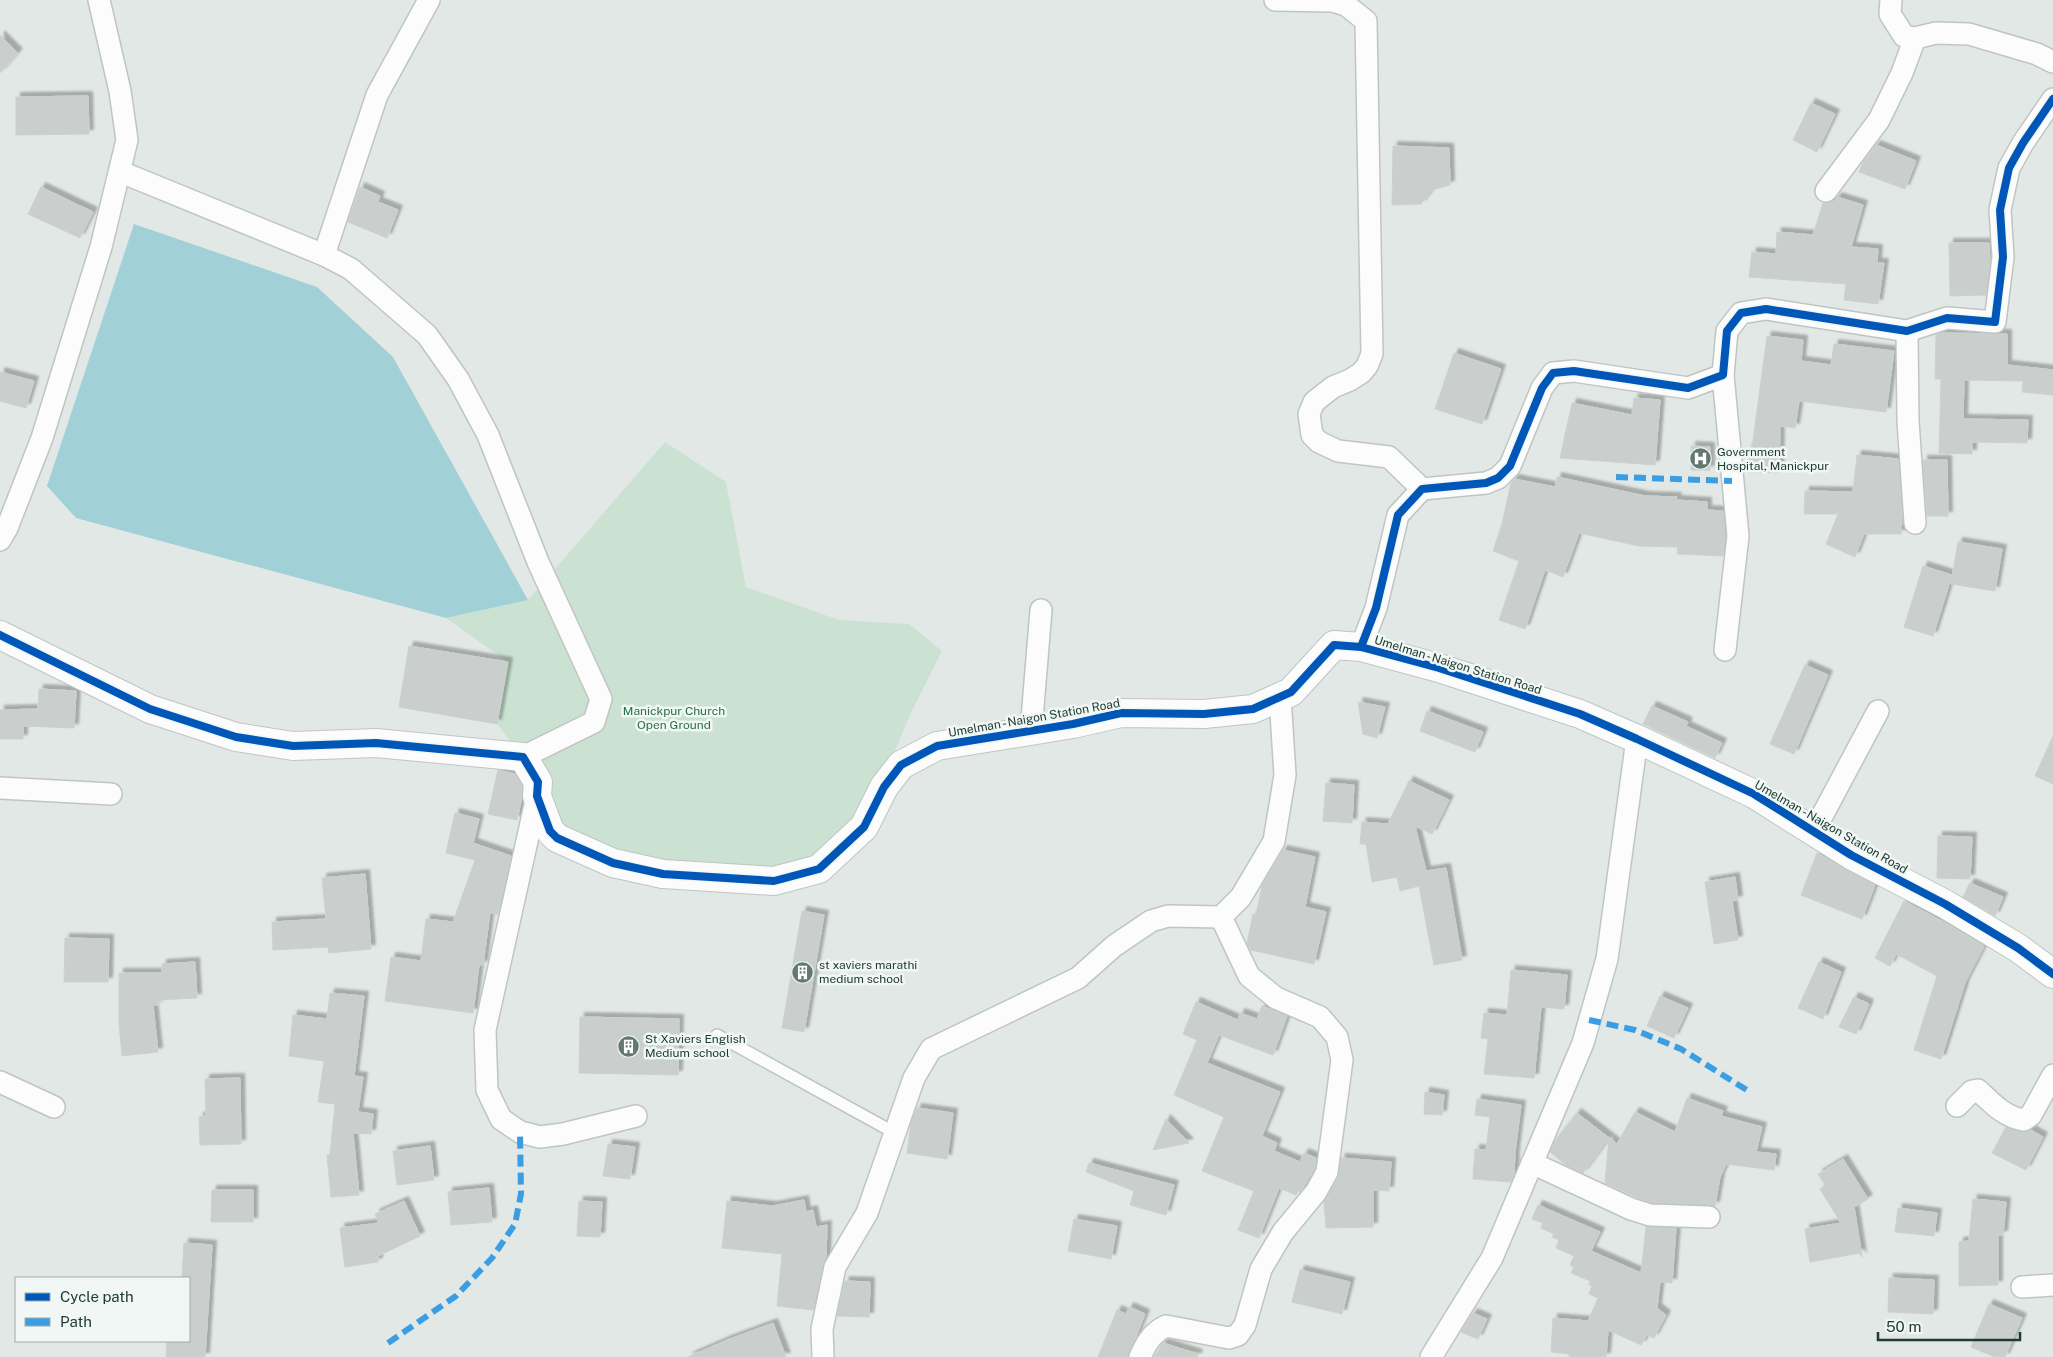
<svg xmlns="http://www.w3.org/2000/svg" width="2053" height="1357" viewBox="0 0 2053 1357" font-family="'Public Sans',sans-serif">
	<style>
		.green { fill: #cbe2d2 }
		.water { fill: #a2d0d7 }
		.building { fill: #cacfcd; stroke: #cbd1ce; filter: url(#shadow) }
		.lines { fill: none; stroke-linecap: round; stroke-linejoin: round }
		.lane-casing { stroke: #bfc5c2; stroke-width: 14 }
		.street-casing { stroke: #bfc5c2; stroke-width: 24 }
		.secondary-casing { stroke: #bec6c3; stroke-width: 30 }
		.lane { stroke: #fbfcfb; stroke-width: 11 }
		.street { stroke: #fbfcfb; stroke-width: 21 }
		.secondary { stroke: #fbfcfb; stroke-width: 28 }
		.quiet { stroke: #3c9ee2; stroke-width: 6; stroke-dasharray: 12 6; stroke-linecap: butt }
		.cycleway-casing { stroke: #f0f7f4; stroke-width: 11 }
		.cycleway { stroke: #0057b8; stroke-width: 8 }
		.labels { text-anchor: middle; stroke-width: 5; stroke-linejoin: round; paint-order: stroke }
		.poi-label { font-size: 12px; fill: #203b34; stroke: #f0f7f4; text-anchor: start }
		.street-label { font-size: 12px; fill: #203b34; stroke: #f0f7f4 }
		.park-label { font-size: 12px; fill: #2a7246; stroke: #f0f7f4 }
	</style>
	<defs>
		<filter id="shadow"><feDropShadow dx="4.5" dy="-4.5" stdDeviation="1" flood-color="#0004"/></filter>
	</defs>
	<rect width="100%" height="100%" fill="#e2e8e5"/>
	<!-- green -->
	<path class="green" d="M 665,442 L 726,482 L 746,587 L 839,620 L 909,624 L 942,651 L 910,715 L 880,787 L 821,874 L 665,868 L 552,831 L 523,757 L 497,724 L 508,662 L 446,618 L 528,600 Z"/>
	<!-- water -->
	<path class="water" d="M 134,224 L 317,287 L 393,357 L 528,600 L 446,618 L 76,518 L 47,486 Z"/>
	<!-- building -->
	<g class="building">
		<path d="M 0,35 L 18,53 L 0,73 Z"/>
		<path d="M 88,96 L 89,134 L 16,135 L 16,97 Z"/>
		<path d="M 1811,103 L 1835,114 L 1817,152 L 1793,140 Z"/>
		<path d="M 1876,145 L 1916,161 L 1905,189 L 1859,172 L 1863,163 Z"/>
		<path d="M 1393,146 L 1449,148 L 1450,185 L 1432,190 L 1421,204 L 1392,205 Z"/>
		<path d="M 41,187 L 93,212 L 80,238 L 28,214 Z"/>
		<path d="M 360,187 L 380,196 L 378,202 L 398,210 L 387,238 L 348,222 Z"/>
		<path d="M 1837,197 L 1863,205 L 1851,247 L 1878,249 L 1877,263 L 1884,263 L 1878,304 L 1844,300 L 1846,284 L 1749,277 L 1752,252 L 1776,254 L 1777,232 L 1813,235 L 1823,203 L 1835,201 Z"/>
		<path d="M 1949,243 L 1989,243 L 1990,264 L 1986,295 L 1950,296 Z"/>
		<path d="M 1941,333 L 2007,334 L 2007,365 L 2053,370 L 2053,395 L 2022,392 L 2023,381 L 1964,380 L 1963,419 L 2028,420 L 2027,443 L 1972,442 L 1972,454 L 1939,453 L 1941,379 L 1935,379 L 1936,335 Z"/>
		<path d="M 1767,336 L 1803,340 L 1801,361 L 1831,365 L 1834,344 L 1894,351 L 1886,412 L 1799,401 L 1795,428 L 1780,426 L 1779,473 L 1747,472 L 1748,448 L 1752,448 Z"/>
		<path d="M 1454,353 L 1501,369 L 1482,424 L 1435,409 Z"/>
		<path d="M 0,372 L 34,381 L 26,408 L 0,401 Z"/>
		<path d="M 1634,398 L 1660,400 L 1655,465 L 1560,458 L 1572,403 L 1632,415 Z"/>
		<path d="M 1691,446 L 1710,447 L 1710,470 L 1691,470 Z"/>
		<path d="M 1857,455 L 1898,459 L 1902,517 L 1901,534 L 1864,534 L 1855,557 L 1826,544 L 1838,514 L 1804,514 L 1805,491 L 1853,492 Z"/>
		<path d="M 1923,460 L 1947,460 L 1948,516 L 1927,516 Z"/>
		<path d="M 1557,477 L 1645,496 L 1677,497 L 1676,500 L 1707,502 L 1707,510 L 1723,511 L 1725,536 L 1723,556 L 1677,554 L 1678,547 L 1639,546 L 1579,533 L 1563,577 L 1545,570 L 1525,629 L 1499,620 L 1519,561 L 1493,551 L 1502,524 L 1511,483 L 1514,479 L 1555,487 Z"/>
		<path d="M 1958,542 L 2002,549 L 1995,591 L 1951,584 Z"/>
		<path d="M 1923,566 L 1952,575 L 1933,636 L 1904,627 Z"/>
		<path d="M 409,646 L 508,662 L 497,724 L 399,707 Z"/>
		<path d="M 1805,665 L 1828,675 L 1794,754 L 1770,744 Z"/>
		<path d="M 39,689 L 76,691 L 74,728 L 23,726 L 23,739 L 0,739 L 0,710 L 38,709 Z"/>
		<path d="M 1358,702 L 1385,707 L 1377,738 L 1363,734 Z"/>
		<path d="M 1652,706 L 1688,722 L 1686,726 L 1722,743 L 1715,758 L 1643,724 Z"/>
		<path d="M 1427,711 L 1483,732 L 1475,752 L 1420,731 Z"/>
		<path d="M 2053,736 L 2053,784 L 2035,776 Z"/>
		<path d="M 498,770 L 515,774 L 522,786 L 522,797 L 517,820 L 488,814 Z"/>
		<path d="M 1409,781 L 1449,800 L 1432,834 L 1415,826 L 1426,871 L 1446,868 L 1462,960 L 1434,965 L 1419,886 L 1400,891 L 1397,877 L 1372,882 L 1366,844 L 1360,844 L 1362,822 L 1388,824 Z"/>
		<path d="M 1326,783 L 1354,785 L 1352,823 L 1323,821 Z"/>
		<path d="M 455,813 L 479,819 L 473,843 L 511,856 L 498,915 L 490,912 L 483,965 L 479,965 L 473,1013 L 385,1001 L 391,957 L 421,961 L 426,919 L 453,922 L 475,860 L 446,853 Z"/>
		<path d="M 1938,836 L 1972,837 L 1970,879 L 1937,878 Z"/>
		<path d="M 1283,850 L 1315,857 L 1305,907 L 1326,912 L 1314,964 L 1251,950 L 1247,943 L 1253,914 L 1256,915 L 1262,886 Z"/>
		<path d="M 1817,853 L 1875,885 L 1862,919 L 1801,895 Z"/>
		<path d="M 365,874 L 371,949 L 329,953 L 328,947 L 273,950 L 272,922 L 326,919 L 322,878 Z"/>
		<path d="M 1735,877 L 1738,900 L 1732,901 L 1738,940 L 1714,944 L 1705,882 Z"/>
		<path d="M 1970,883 L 2003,897 L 1995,916 L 1963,897 Z"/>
		<path d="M 1904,901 L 1946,923 L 1984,946 L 1965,983 L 1941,1059 L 1914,1050 L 1937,976 L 1896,954 L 1890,966 L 1875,958 Z"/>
		<path d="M 802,911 L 824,915 L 804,1032 L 782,1028 Z"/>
		<path d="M 65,938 L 109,939 L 108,982 L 64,982 Z"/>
		<path d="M 195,962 L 197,998 L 158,1000 L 158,1005 L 153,1005 L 158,1052 L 122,1056 L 119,1024 L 119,973 L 162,973 L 162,964 Z"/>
		<path d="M 1819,962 L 1841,972 L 1823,1019 L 1798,1008 Z"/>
		<path d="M 1511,970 L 1567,975 L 1564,1009 L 1541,1007 L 1534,1078 L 1484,1074 L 1488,1039 L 1481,1038 L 1484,1013 L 1507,1015 Z"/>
		<path d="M 330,993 L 364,996 L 354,1076 L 363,1077 L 358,1112 L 373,1114 L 371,1134 L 353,1133 L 359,1195 L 331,1197 L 327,1155 L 330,1155 L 335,1104 L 318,1102 L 324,1061 L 289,1056 L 293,1015 L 327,1019 Z"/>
		<path d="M 1660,996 L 1688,1008 L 1674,1038 L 1647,1026 Z"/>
		<path d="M 1854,997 L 1869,1004 L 1856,1034 L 1839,1027 Z"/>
		<path d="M 1196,1002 L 1238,1020 L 1240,1013 L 1257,1019 L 1262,1006 L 1287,1016 L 1273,1055 L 1219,1035 L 1207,1063 L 1280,1092 L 1262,1136 L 1277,1143 L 1274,1151 L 1300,1162 L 1304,1153 L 1316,1158 L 1315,1168 L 1300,1192 L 1298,1191 L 1296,1195 L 1279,1188 L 1259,1238 L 1238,1230 L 1254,1191 L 1202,1171 L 1224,1117 L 1174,1095 L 1197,1040 L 1183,1034 Z"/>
		<path d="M 580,1017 L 679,1019 L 678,1075 L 579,1073 Z"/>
		<path d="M 240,1078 L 241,1144 L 200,1145 L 199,1117 L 206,1116 L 205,1079 Z"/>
		<path d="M 1425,1092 L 1444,1095 L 1442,1115 L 1424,1114 Z"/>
		<path d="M 1687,1098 L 1723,1111 L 1721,1116 L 1762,1127 L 1756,1152 L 1776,1154 L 1774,1170 L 1726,1164 L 1720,1177 L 1715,1206 L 1652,1203 L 1636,1197 L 1605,1183 L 1609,1138 L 1583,1173 L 1567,1166 L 1550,1152 L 1555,1141 L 1577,1113 L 1617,1144 L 1635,1112 L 1675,1132 Z"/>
		<path d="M 1477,1099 L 1521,1105 L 1515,1152 L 1514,1174 L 1511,1182 L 1473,1179 L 1475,1149 L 1486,1150 L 1490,1117 L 1475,1115 Z"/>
		<path d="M 917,1108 L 953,1113 L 947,1159 L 907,1153 L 911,1123 Z"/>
		<path d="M 1166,1119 L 1189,1143 L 1153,1150 Z"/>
		<path d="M 2006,1127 L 2022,1132 L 2031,1130 L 2043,1137 L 2026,1170 L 1992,1153 Z"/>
		<path d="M 608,1144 L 635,1147 L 630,1179 L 603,1176 Z"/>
		<path d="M 430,1146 L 434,1180 L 397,1185 L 393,1151 Z"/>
		<path d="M 1341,1158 L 1391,1162 L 1389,1191 L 1373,1190 L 1373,1227 L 1326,1228 L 1324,1202 L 1338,1178 Z"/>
		<path d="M 1843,1159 L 1868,1199 L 1854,1207 L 1862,1257 L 1860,1253 L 1810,1262 L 1805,1229 L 1841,1223 L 1820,1189 L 1825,1185 L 1818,1174 Z"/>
		<path d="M 1089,1163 L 1174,1185 L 1166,1215 L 1130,1205 L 1134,1191 L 1086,1172 Z"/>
		<path d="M 489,1188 L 492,1222 L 451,1225 L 448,1192 Z"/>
		<path d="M 212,1190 L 253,1190 L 253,1222 L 211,1222 Z"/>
		<path d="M 1973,1199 L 2006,1202 L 2003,1235 L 1998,1235 L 1998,1285 L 1959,1286 L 1959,1242 L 1969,1241 Z"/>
		<path d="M 804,1200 L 806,1212 L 813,1210 L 816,1227 L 827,1225 L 826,1257 L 823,1264 L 813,1310 L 777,1306 L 782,1254 L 722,1248 L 727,1201 L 772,1206 Z"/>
		<path d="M 404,1201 L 420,1236 L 378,1256 L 378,1262 L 345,1267 L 340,1228 L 379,1223 L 375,1214 Z"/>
		<path d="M 579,1201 L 602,1202 L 600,1237 L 577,1236 Z"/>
		<path d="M 1538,1205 L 1600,1232 L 1591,1251 L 1641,1273 L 1646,1227 L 1676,1228 L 1672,1283 L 1660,1282 L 1657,1308 L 1666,1315 L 1654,1338 L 1647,1335 L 1641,1345 L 1608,1330 L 1606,1357 L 1569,1357 L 1569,1354 L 1551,1352 L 1553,1318 L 1588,1321 L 1598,1298 L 1589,1294 L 1592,1286 L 1589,1285 L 1590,1281 L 1571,1273 L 1574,1267 L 1570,1265 L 1574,1256 L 1556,1248 L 1559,1240 L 1552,1237 L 1554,1234 L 1541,1228 L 1543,1223 L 1532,1219 Z"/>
		<path d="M 1898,1208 L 1937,1213 L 1934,1236 L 1895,1232 Z"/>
		<path d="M 1074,1219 L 1117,1226 L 1111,1259 L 1068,1251 Z"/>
		<path d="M 184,1243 L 212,1245 L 205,1357 L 166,1357 L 167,1341 L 189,1341 L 189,1278 L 182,1278 Z"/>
		<path d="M 1300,1270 L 1350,1282 L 1342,1314 L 1292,1302 Z"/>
		<path d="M 1889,1278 L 1934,1280 L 1933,1314 L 1888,1312 Z"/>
		<path d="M 845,1281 L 870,1282 L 869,1317 L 837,1316 Z"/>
		<path d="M 1989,1304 L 2022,1318 L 2005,1357 L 1995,1357 L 1971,1347 Z"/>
		<path d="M 1129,1307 L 1145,1314 L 1128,1357 L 1098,1357 L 1117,1310 L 1126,1314 Z"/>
		<path d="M 1473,1313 L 1487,1319 L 1478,1339 L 1461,1332 Z"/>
		<path d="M 773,1323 L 786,1357 L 688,1357 L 727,1340 Z"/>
		<path d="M 1163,1343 L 1198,1354 L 1197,1357 L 1154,1357 Z"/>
	</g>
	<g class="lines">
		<defs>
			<path id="lane" d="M 717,1035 L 895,1133"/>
			<g id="street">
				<path d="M 429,0 L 377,95 L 324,255 L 351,269 L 427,335 L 458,379 L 488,435 L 538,562 L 601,699 L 594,722 L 523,757"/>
				<path d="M 1275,0 L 1332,1 L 1346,5 L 1366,21 L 1372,354 L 1367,366 L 1361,373 L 1350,380 L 1333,387 L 1314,402 L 1309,414 L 1312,435 L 1319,442 L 1338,451 L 1389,457 L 1422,489"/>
				<path d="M 1891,0 L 1890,14 L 1904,36 L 1915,38 L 1936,33 L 1969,34 L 2037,54 L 2053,62"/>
				<path d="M 121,172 L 324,255"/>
				<path d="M 1826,191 L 1879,120 L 1902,73 L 1915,38"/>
				<path d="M 1907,331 L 1908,421 L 1915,523"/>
				<path d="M 1723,375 L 1738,536 L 1725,650"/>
				<path d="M 0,540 L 7,528 L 42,438 L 101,247 L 127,140 L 120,91 L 99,0"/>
				<path d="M 1361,647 L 1376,608 L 1398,515 L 1422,489 L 1486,483 L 1498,478 L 1510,466 L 1542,388 L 1553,373 L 1574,371 L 1688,388 L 1723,375 L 1727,331 L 1741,313 L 1766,309 L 1907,331 L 1947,318 L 1995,322 L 2003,257 L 2000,210 L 2009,168 L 2023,143 L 2053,99"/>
				<path d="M 1031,731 L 1041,610"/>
				<path d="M 0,788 L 111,794"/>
				<path d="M 537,796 L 485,1030 L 487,1090 L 501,1119 L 520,1132 L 540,1137 L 563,1134 L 636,1116"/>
				<path d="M 1814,831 L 1878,711"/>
				<path d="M 0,1082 L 54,1107"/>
				<path d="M 1957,1106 L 1972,1091 L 1978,1090 C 1992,1103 2004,1117 2024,1120 L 2031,1115 L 2053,1075"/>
				<path d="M 1532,1163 L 1631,1209 L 1650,1215 L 1709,1217"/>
				<path d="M 2022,1287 L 2053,1285"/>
				<path d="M 823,1357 L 822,1329 L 835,1267 L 867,1213 L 914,1078 L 931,1049 L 1078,978 L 1114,946 L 1151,921 L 1168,916 L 1221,917 L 1241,897 L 1274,841 L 1285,775 L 1280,697"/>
				<path d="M 1140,1357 C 1146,1343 1152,1333 1166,1326 L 1229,1338 L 1238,1335 L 1245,1325 L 1261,1269 L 1283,1232 L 1316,1192 L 1327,1172 L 1342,1060 L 1337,1037 L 1320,1017 L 1276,998 L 1249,976 L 1221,917"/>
				<path d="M 1431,1357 L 1492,1258 L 1583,1043 L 1607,959 L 1637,739"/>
			</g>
			<path id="secondary" d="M 0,635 L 150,709 L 236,737 L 293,746 L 376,743 L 523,757 L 538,782 L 537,796 L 550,831 L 557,838 L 568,843 L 613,863 L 663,874 L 774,881 L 819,869 L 864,827 L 884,787 L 901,765 L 937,746 L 1073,724 L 1121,713 L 1204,714 L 1253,709 L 1291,692 L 1334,645 L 1361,647 L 1439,668 L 1580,714 L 1637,739 L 1754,794 L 1851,855 L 1945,904 L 2018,948 L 2053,974"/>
		</defs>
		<!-- lane casing -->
		<use href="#lane" class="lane-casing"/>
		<!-- street casing -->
		<use href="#street" class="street-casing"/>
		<!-- secondary casing -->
		<use href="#secondary" class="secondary-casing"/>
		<!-- lane -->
		<use href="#lane" class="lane"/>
		<!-- street -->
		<use href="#street" class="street"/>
		<!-- secondary -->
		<use href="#secondary" class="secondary"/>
		<!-- quiet -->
		<g class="quiet">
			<path d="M 1616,477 L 1732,481"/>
			<path d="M 1589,1020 L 1635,1030 L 1681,1049 L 1750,1092"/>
			<path d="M 388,1343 L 456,1296 L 492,1258 L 515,1224 L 521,1194 L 520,1132"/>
		</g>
		<defs>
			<g id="cycleway">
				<path d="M 0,635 L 150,709 L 236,737 L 293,746 L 376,743 L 523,757 L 538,782 L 537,796 L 550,831 L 557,838 L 568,843 L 613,863 L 663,874 L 774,881 L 819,869 L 864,827 L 884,787 L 901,765 L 937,746 L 1073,724 L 1121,713 L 1204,714 L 1253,709 L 1291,692 L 1334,645 L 1361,647 L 1439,668 L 1580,714 L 1637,739 L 1754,794 L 1851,855 L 1945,904 L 2018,948 L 2053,974"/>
				<path d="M 1361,647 L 1376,608 L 1398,515 L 1422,489 L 1486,483 L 1498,478 L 1510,466 L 1542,388 L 1553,373 L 1574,371 L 1688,388 L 1723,375 L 1727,331 L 1741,313 L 1766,309 L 1907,331 L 1947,318 L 1995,322 L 2003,257 L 2000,210 L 2009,168 L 2023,143 L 2053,99"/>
			</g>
		</defs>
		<!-- cycleway casing -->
		<use href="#cycleway" class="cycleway-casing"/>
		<!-- cycleway -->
		<use href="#cycleway" class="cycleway"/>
	</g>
	<!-- icons -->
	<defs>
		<symbol id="hospital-disc" viewBox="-11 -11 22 22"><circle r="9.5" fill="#647872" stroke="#f0f7f4"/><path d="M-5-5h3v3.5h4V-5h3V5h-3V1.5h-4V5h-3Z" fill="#fff"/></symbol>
		<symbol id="building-disc" viewBox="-11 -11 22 22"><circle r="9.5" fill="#647872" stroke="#f0f7f4"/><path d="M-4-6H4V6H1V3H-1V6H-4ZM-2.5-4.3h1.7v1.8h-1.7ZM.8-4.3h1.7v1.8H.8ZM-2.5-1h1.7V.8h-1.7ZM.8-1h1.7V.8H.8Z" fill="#fff"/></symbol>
	</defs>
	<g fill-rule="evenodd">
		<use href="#hospital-disc" x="1688" y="446" width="25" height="25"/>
		<use href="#building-disc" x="790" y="960" width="25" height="25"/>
		<use href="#building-disc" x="616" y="1034" width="25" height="25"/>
	</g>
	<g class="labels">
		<!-- poi labels -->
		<g class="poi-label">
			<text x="1717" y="456">Government<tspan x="1717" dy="14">Hospital, Manickpur</tspan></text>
			<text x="819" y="969">st xaviers marathi<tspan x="819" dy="14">medium school</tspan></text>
			<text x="645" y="1043">St Xaviers English<tspan x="645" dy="14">Medium school</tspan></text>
		</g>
		<!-- street labels -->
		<g class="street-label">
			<text transform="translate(1458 665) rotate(17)" y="4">Umelman - Naigon Station Road</text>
			<text transform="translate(1034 718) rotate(-10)" y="4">Umelman - Naigon Station Road</text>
			<text transform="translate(1831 827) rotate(30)" y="4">Umelman - Naigon Station Road</text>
		</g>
		<!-- park labels -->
		<g class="park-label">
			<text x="674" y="715">Manickpur Church<tspan x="674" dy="14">Open Ground</tspan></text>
		</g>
	</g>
	<!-- legend -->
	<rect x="15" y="1277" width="175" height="65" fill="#f0f7f4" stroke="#9daca7"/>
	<rect x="25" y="1293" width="25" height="8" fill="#0057b8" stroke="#9daca7"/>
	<text x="60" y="1302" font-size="15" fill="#203b34">Cycle path</text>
	<rect x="25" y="1318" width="25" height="8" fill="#3c9ee2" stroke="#9daca7"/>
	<text x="60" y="1327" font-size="15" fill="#203b34">Path</text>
	<!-- scale -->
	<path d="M1878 1332v8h142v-8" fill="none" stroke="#203b34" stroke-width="2.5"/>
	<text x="1886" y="1332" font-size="15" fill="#203b34" stroke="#f0f7f4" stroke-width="4" paint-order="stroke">50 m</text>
</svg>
